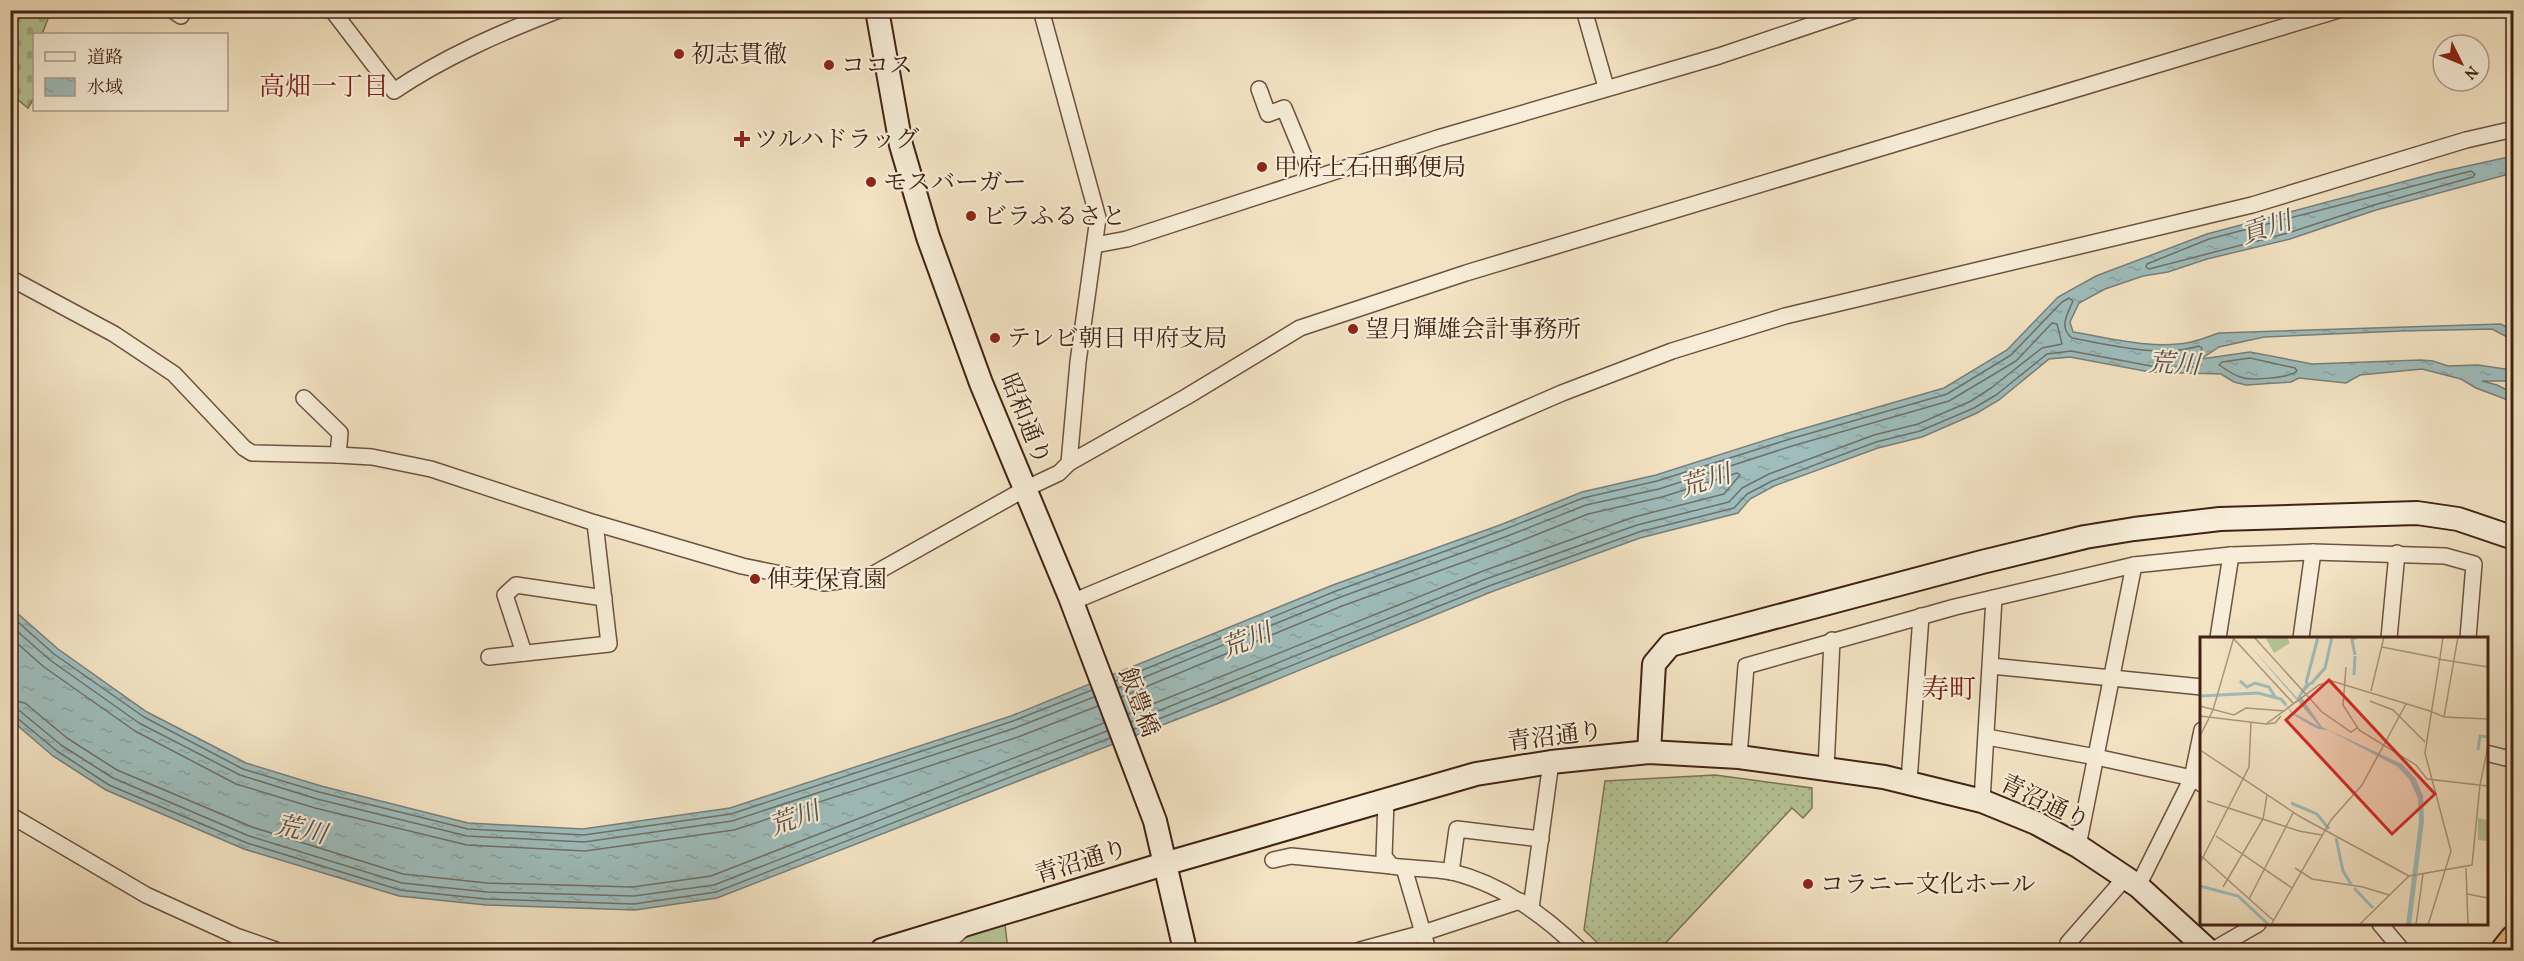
<svg xmlns="http://www.w3.org/2000/svg" width="2524" height="961" viewBox="0 0 2524 961" font-family="Vollkorn,'Noto Serif JP',serif">
	<style>
		.green { fill: #b6c597; stroke: #7c7456; stroke-width: 1.5 }
		.cemetery { fill: url(#cemetery-stones); stroke: #7c7456; stroke-width: 1.5 }
		.garden { fill: url(#garden-dots); stroke: #7c7456; stroke-width: 1.5 }
		.water { fill: url(#water-ripples); stroke: #797f79; stroke-width: 1.5 }
		.lines { fill: none; stroke-linecap: round; stroke-linejoin: round }
		.shore { stroke: #707068; stroke-width: 1.5 }
		.street-casing { stroke: #6e5240; stroke-width: 18 }
		.secondary-casing { stroke: #422214; stroke-width: 26 }
		.highway-casing { stroke: #422214; stroke-width: 32 }
		.street { stroke: #f7edd8; stroke-width: 15 }
		.secondary { stroke: #f7edd8; stroke-width: 22 }
		.highway { stroke: #eac282; stroke-width: 28 }
		.poi-dot { fill: #8f2418; stroke: #f7edd8; stroke-width: 2 }
		.labels { text-anchor: middle; stroke-width: 4.5; stroke-linejoin: round; paint-order: stroke }
		.poi-label { font-size: 24px; fill: #422214; stroke: #f7edd8; text-anchor: start }
		.street-label { font-size: 24px; fill: #422214; stroke: #f7edd8 }
		.neighbourhood-label { font-size: 26px; fill: #7a1f14; stroke: #f7edd8 }
		.water-label { font-size: 26px; font-style: italic; fill: #5e5046; stroke: #f7edd8 }
		.quarter-label { font-size: 27px; fill: #7a1f14; stroke: #f7edd8 }
		.inset-river { fill: none; stroke: #9ebdbc; stroke-width: 3 }
		.inset-road { fill: none; stroke: #ac967d; stroke-width: 1.5 }
		.view { fill: #d62828; fill-opacity: 0.15; stroke: #d62828; stroke-width: 3 }
		.inset-edge { fill: none; stroke: #422214; stroke-width: 3 }
	</style>
	<defs>
		<pattern id="cemetery-stones" width="16" height="16" patternUnits="userSpaceOnUse" patternTransform="scale(1.5)"><rect width="16" height="16" fill="#b6c597"/><path d="M2 7V4a2 2 0 0 1 4 0v3zM10 15v-3a2 2 0 0 1 4 0v3z" fill="#9ea981"/></pattern>
		<pattern id="garden-dots" width="8" height="8" patternUnits="userSpaceOnUse" patternTransform="scale(1.5)"><rect width="8" height="8" fill="#b6c597"/><path d="M2 2h.1M6 6h.1" fill="none" stroke="#9ea981" stroke-width="1.8" stroke-linecap="round"/></pattern>
		<pattern id="water-ripples" width="26" height="14" patternUnits="userSpaceOnUse" patternTransform="scale(1.5)"><rect width="26" height="14" fill="#9ebdbc"/><path d="M2 4q2-2 4 0t4 0M15 11q2-2 4 0t4 0" fill="none" stroke="#89a2a1"/></pattern>
	</defs>
	<rect width="100%" height="100%" fill="#f3e3c3"/>
	<filter id="stains"><feTurbulence type="fractalNoise" baseFrequency=".00333" numOctaves="4"/><feColorMatrix values="0 0 0 0 .2 0 0 0 0 .09 0 0 0 0 .02 0 0 0 .5 -.17"/></filter>
	<radialGradient id="worn" r=".72"><stop offset=".6" stop-color="#630" stop-opacity="0"/><stop offset="1" stop-color="#630" stop-opacity=".3"/></radialGradient>
	<!-- green -->
	<path class="green" d="M 1005,925 L 1008,950 L 940,950 L 962,936 Z"/>
	<!-- cemetery -->
	<path class="cemetery" d="M 10,11 L 51,11 L 42,34 L 34,34 L 34,98 L 28,108 L 11,94 Z"/>
	<!-- garden -->
	<path class="garden" d="M 1715,775 L 1812,788 L 1812,808 L 1803,818 L 1792,808 L 1659,950 L 1605,950 L 1584,930 L 1605,781 Z"/>
	<!-- water -->
	<path class="water" d="M 2513,156 L 2513,173 L 2376,210 L 2290,239 L 2207,259 L 2168,272 L 2143,276 L 2105,289 L 2079,303 L 2070,322 L 2073,332 C 2111,338 2153,350 2191,342 C 2200,340 2210,336 2219,333 L 2501,324 L 2513,331 L 2513,340 L 2492,329 L 2401,331 L 2264,337 L 2219,347 L 2201,359 L 2250,352 L 2312,364 L 2421,360 L 2433,361 L 2448,366 L 2478,365 L 2505,369 L 2513,367 L 2513,381 L 2482,381 L 2497,385 L 2513,393 L 2513,402 L 2476,388 L 2461,379 L 2422,369 L 2360,375 L 2346,383 L 2299,378 L 2291,382 L 2246,385 L 2234,382 L 2221,374 L 2150,372 L 2070,357 L 2049,359 L 1999,400 L 1977,413 L 1922,437 L 1878,448 L 1774,486 L 1750,499 L 1738,513 L 1640,538 L 1491,592 L 1219,703 L 717,898 L 635,910 L 486,905 L 399,896 L 244,849 L 106,790 L 53,756 L 11,720 L 10,607 L 58,649 L 147,712 L 246,763 L 321,786 L 468,823 L 583,829 L 730,808 L 1011,716 L 1333,585 L 1500,525 L 1582,492 L 1656,475 L 1788,433 L 1944,388 L 2007,350 L 2058,297 L 2096,276 L 2207,234 L 2436,173 Z"/>
	<g class="lines">
		<!-- shore -->
		<g class="shore">
			<path d="M 2471,171 L 2475,174 L 2473,177 L 2374,205 L 2288,233 L 2149,269 L 2146,267 L 2147,264 L 2209,239 Z"/>
			<path d="M 2250,358 L 2295,368 L 2297,371 C 2289,378 2251,381 2240,377 C 2234,375 2225,369 2219,365 L 2222,362 Z"/>
			<path d="M 10,615 L 54,654 L 144,717 L 243,769 L 319,792 L 468,829 L 584,835 L 731,814 L 1013,721 L 1092,690"/>
			<path d="M 10,625 L 50,660 L 139,723 L 240,775 L 317,799 L 467,836 L 584,842 L 732,821 L 1015,728 L 1094,697"/>
			<path d="M 10,637 L 44,667 L 135,731 L 236,784 L 315,808 L 467,845 L 585,851 L 734,830 L 1018,737 L 1098,706"/>
			<path d="M 1116,681 L 1336,591 L 1503,530 L 1583,498 L 1657,481 L 1790,439 L 1947,394 L 2011,355 L 2062,302 L 2069,298 L 2073,301 C 2068,313 2058,327 2072,338 C 2111,345 2160,358 2199,346 L 2202,348 L 2198,357 L 2201,365 L 2198,367 L 2151,366 L 2071,351 L 2047,354 L 1996,395 L 1974,408 L 1920,431 L 1876,442 L 1772,481 L 1747,494 L 1734,508 L 1639,532 L 1489,586 L 1134,729"/>
			<path d="M 1118,688 L 1338,598 L 1505,537 L 1586,505 L 1659,489 L 1792,446 L 1949,401 L 2016,361 L 2052,323 L 2057,324 L 2062,344 L 2042,348 L 1991,388 L 1971,401 L 1918,424 L 1874,435 L 1769,474 L 1742,488 L 1729,502 L 1637,525 L 1486,579 L 1131,722"/>
			<path d="M 1121,697 L 1342,606 L 1508,546 L 1588,514 L 1662,497 L 1737,473 L 1740,475 L 1724,494 L 1634,517 L 1483,571 L 1128,714"/>
			<path d="M 10,700 L 25,703 L 67,738 L 117,770 L 252,827 L 403,874 L 487,883 L 633,887 L 711,876 L 1104,723"/>
			<path d="M 10,709 L 20,711 L 61,745 L 113,778 L 249,836 L 402,883 L 487,892 L 634,896 L 714,885 L 1107,731"/>
			<path d="M 10,716 L 17,718 L 57,751 L 109,785 L 247,843 L 400,890 L 486,899 L 634,904 L 716,892 L 1110,738"/>
		</g>
		<defs>
			<g id="street">
				<path d="M 172,10 L 181,16"/>
				<path d="M 332,10 L 394,91 C 444,57 502,32 559,10"/>
				<path d="M 1584,10 L 1606,87"/>
				<path d="M 1259,89 L 1268,114 L 1284,108 L 1313,178"/>
				<path d="M 1095,245 L 1127,239 L 1438,138 L 1719,56 L 1856,10"/>
				<path d="M 10,278 L 114,334 L 174,374 L 244,448 L 252,453 L 338,455 L 372,457 L 431,469 L 595,523 L 742,566 L 824,583 L 868,577 L 1025,489 L 1059,473 L 1069,463 L 1078,362 L 1098,218 L 1041,10"/>
				<path d="M 304,398 L 340,433 L 338,455"/>
				<path d="M 1069,463 L 1186,397 L 1300,328 L 1466,273 L 2339,10"/>
				<path d="M 1072,602 L 1316,500 L 1562,393 L 1672,351 L 1785,316 L 2252,205 L 2466,140 L 2514,129"/>
				<path d="M 2218,638 L 2231,555"/>
				<path d="M 2301,638 L 2313,552"/>
				<path d="M 2389,638 L 2397,553"/>
				<path d="M 524,653 L 505,595 L 516,585 L 604,598"/>
				<path d="M 489,657 L 609,644 L 595,523"/>
				<path d="M 1991,666 L 2202,687"/>
				<path d="M 1987,737 L 2096,757 L 2192,778 L 2202,784"/>
				<path d="M 2486,753 L 2514,760"/>
				<path d="M 1739,757 L 1746,666 L 1955,607 L 2134,565 L 2231,555 L 2313,552 L 2445,556 L 2474,564 L 2468,638"/>
				<path d="M 1826,769 L 1832,640"/>
				<path d="M 1909,781 L 1921,616"/>
				<path d="M 1386,800 L 1384,857 L 1392,866 C 1411,869 1432,868 1452,872 C 1502,884 1544,915 1580,950"/>
				<path d="M 1982,801 L 1994,598"/>
				<path d="M 10,815 L 146,895 L 236,936 L 276,950"/>
				<path d="M 2078,846 L 2134,565"/>
				<path d="M 1273,860 L 1291,856 L 1392,866"/>
				<path d="M 1404,868 L 1428,950"/>
				<path d="M 1451,872 L 1457,829 L 1541,839"/>
				<path d="M 2138,886 L 2192,778 L 2202,730"/>
				<path d="M 1531,908 L 1551,762"/>
				<path d="M 2380,924 L 2402,950"/>
				<path d="M 940,950 L 965,927"/>
				<path d="M 1360,950 L 1423,933 L 1520,901"/>
				<path d="M 2076,950 L 2068,943 L 2125,878"/>
				<path d="M 2213,950 L 2258,924"/>
			</g>
			<g id="secondary">
				<path d="M 877,10 L 901,145 L 928,237 L 981,383 L 1070,597 L 1155,821 L 1185,950"/>
				<path d="M 1649,752 L 1654,664 L 1670,645 L 1982,562 L 2085,537 L 2134,529 L 2220,519 L 2417,513 L 2458,519 L 2514,538"/>
				<path d="M 882,950 L 1164,864 L 1476,774 L 1551,762 L 1649,752 L 1739,757 L 1884,777 L 1982,801 L 2036,823 L 2078,846 L 2138,886 L 2208,950"/>
			</g>
			<path id="highway" d="M 2506,950 L 2514,940"/>
		</defs>
		<!-- street casing -->
		<use href="#street" class="street-casing"/>
		<!-- secondary casing -->
		<use href="#secondary" class="secondary-casing"/>
		<!-- highway casing -->
		<use href="#highway" class="highway-casing"/>
		<!-- street -->
		<use href="#street" class="street"/>
		<!-- secondary -->
		<use href="#secondary" class="secondary"/>
		<!-- highway -->
		<use href="#highway" class="highway"/>
	</g>
	<!-- markers -->
	<g class="poi-dot">
		<circle cx="679" cy="54" r="6"/>
		<circle cx="829" cy="65" r="6"/>
		<path d="M739 130h6v6h6v6h-6v6h-6v-6h-6v-6h6z"/>
		<circle cx="1262" cy="167" r="6"/>
		<circle cx="871" cy="182" r="6"/>
		<circle cx="971" cy="216" r="6"/>
		<circle cx="1353" cy="329" r="6"/>
		<circle cx="995" cy="338" r="6"/>
		<circle cx="755" cy="579" r="6"/>
		<circle cx="1808" cy="884" r="6"/>
	</g>
	<g class="labels">
		<!-- poi labels -->
		<g class="poi-label">
			<text x="691" y="62">初志貫徹</text>
			<text x="841" y="73">ココス</text>
			<text x="754" y="147">ツルハドラッグ</text>
			<text x="1274" y="175">甲府上石田郵便局</text>
			<text x="883" y="190">モスバーガー</text>
			<text x="983" y="224">ビラふるさと</text>
			<text x="1365" y="337">望月輝雄会計事務所</text>
			<text x="1007" y="346">テレビ朝日 甲府支局</text>
			<text x="767" y="587">伸芽保育園</text>
			<text x="1820" y="892">コラニー文化ホール</text>
		</g>
		<!-- street labels -->
		<g class="street-label">
			<text transform="translate(1026 419) rotate(68)" y="8">昭和通り</text>
			<text transform="translate(1139 702) rotate(69)" y="8">飯豊橋</text>
			<text transform="translate(1555 736) rotate(-7)" y="8">青沼通り</text>
			<text transform="translate(2045 802) rotate(26)" y="8">青沼通り</text>
			<text transform="translate(1081 861) rotate(-17)" y="8">青沼通り</text>
		</g>
		<!-- neighbourhood labels -->
		<g class="neighbourhood-label">
			<text x="324" y="95">高畑一丁目</text>
		</g>
		<!-- water labels -->
		<g class="water-label">
			<text transform="translate(2266 227) rotate(-18)" y="9">貢川</text>
			<text transform="translate(2174 363) rotate(3)" y="9">荒川</text>
			<text transform="translate(1705 480) rotate(-17)" y="9">荒川</text>
			<text transform="translate(1246 640) rotate(-21)" y="9">荒川</text>
			<text transform="translate(794 818) rotate(-20)" y="9">荒川</text>
			<text transform="translate(301 829) rotate(12)" y="9">荒川</text>
		</g>
		<!-- quarter labels -->
		<g class="quarter-label">
			<text x="1949" y="698">寿町</text>
		</g>
	</g>
	<!-- overview -->
	<g transform="translate(2200 637)">
		<rect width="288" height="288" fill="#f3e3c3"/>
		<path d="M 65,0 L 87,0 L 90,6 L 74,16 ZM 278,181 L 288,183 L 288,204 L 278,203 Z" fill="#b6c597"/>
		<path d="M 51,10 L 97,61 L 106,46 L 113,45 L 101,59 L 122,90 L 202,127 L 216,142 L 223,159 L 224,184 L 211,288 L 206,288 L 219,185 L 218,161 L 209,142 L 198,130 L 128,93 L 119,92 L 110,88 L 91,76 L 84,64 L 92,75 L 120,90 Z" fill="#9ebdbc"/>
		<path class="inset-river" d="M 155,18 L 152,3 L 156,0M 154,38 L 155,19M 40,44 L 47,50 L 55,46 L 69,50 L 75,60M 106,46 L 118,0M 111,47 L 125,31 L 132,0M 0,59 L 58,56 L 81,62 L 86,68M 278,113 L 280,99 L 288,100M 91,166 L 117,177 L 129,192M 136,201 L 143,234 L 151,247M 0,249 L 38,259 L 69,288M 154,251 L 173,271"/>
		<path class="inset-road" d="M 54,0 L 122,75 L 151,95 L 157,91M 33,1 L 93,66M 182,10 L 238,21M 240,21 L 243,0M 238,22 L 288,30M 146,30 L 143,68 L 159,93 L 216,128 L 227,142 L 288,149M 171,54 L 184,0M 170,64 L 193,73 L 225,105M 0,69 L 34,78 L 46,71 L 85,74M 230,74 L 244,80 L 258,0M 0,79 L 66,87 L 119,48 L 132,44 L 230,74M 244,80 L 288,82M 66,87 L 75,86 L 81,79M 0,99 L 13,73 L 34,0M 0,113 L 99,179 L 209,239M 7,164 L 99,194 L 122,198M 16,199 L 92,251M 0,218 L 74,284M 0,226 L 49,130 L 51,85M 95,231 L 112,242 L 163,250 L 189,258M 266,231 L 268,288M 23,250 L 63,182 L 67,158M 267,257 L 288,261M 49,262 L 93,176M 71,288 L 131,183 L 162,148 L 206,67M 159,288 L 209,239 L 272,228 L 280,148 L 288,109M 216,288 L 223,237M 228,288 L 251,214 L 225,116 L 240,21"/>
		<path class="view" d="M 129,43 L 235,157 L 192,197 L 86,83 Z"/>
		<rect width="288" height="288" class="inset-edge"/>
	</g>
	<!-- margin -->
	<rect width="2524" height="961" fill="none" stroke="#f3e3c3" stroke-width="36"/>
	<rect x="12" y="12" width="2500" height="937" fill="none" stroke="#422214" stroke-width="3"/>
	<rect x="18" y="18" width="2488" height="925" fill="none" stroke="#422214" stroke-width="1.5"/>
	<!-- legend -->
	<rect x="33" y="33" width="195" height="78" fill="#f7edd8" stroke="#af9c8a" stroke-width="1.5"/>
	<rect x="45" y="52" width="30" height="9" fill="#f7edd8" stroke="#af9c8a" stroke-width="1.5"/>
	<text x="87" y="63" font-size="18" fill="#422214">道路</text>
	<rect x="45" y="78" width="30" height="18" fill="url(#water-ripples)" stroke="#af9c8a" stroke-width="1.5"/>
	<text x="87" y="93" font-size="18" fill="#422214">水域</text>
	<!-- north arrow -->
	<g transform="translate(2461 63) rotate(133)"><circle r="28" fill="#f7edd8" stroke="#af9c8a" stroke-width="1.5"/>
	<path d="M0-4.5L10 22L0 15L-10 22Z" fill="#8f2418"/>
	<text y="-9" font-size="16" font-weight="bold" text-anchor="middle" fill="#422214">N</text>
	</g>
	<rect width="100%" height="100%" filter="url(#stains)"/>
	<rect width="100%" height="100%" fill="url(#worn)"/>
</svg>
